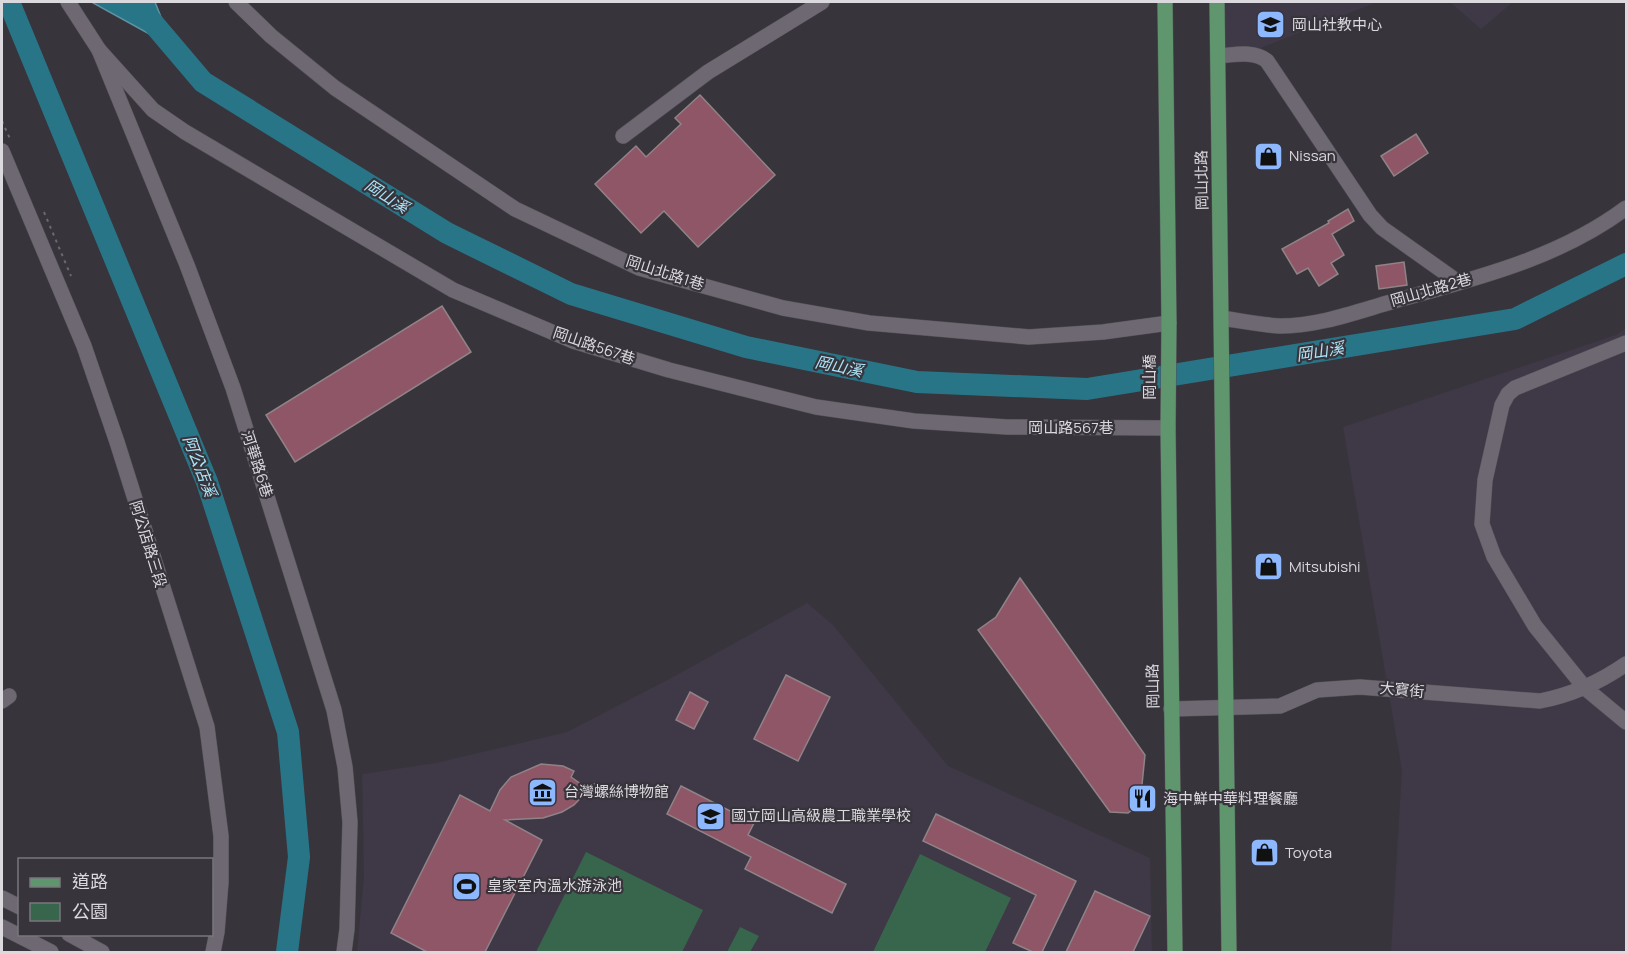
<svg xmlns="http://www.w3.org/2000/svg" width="1628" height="954" viewBox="0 0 1628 954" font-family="Manrope,'Noto Sans TC',sans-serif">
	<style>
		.built { fill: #3f3847 }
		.green { fill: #38664d }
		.water { fill: #297588; stroke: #5e93a2; stroke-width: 1.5 }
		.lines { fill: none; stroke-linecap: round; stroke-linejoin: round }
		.river { stroke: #297588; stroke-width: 22 }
		.building { fill: #8f5668; stroke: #8f8386; stroke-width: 1.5 }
		.minor-casing { stroke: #545057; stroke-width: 16 }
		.major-casing { stroke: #545057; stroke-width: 16 }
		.path { stroke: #6c686f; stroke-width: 2; stroke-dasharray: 3 4.5; stroke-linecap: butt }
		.minor { stroke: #6d6872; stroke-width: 15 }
		.major { stroke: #60966e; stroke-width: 15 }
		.labels { text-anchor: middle; stroke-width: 4.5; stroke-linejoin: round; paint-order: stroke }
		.poi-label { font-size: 15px; fill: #dbd8de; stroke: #38343c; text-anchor: start }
		.street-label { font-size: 15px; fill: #dbd8de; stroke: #38343c }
		.water-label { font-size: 16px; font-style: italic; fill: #abe6f8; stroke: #38343c }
	</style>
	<rect width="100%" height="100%" fill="#38343c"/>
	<!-- built -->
	<g class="built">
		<path d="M 1224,2 L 1377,2 L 1258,49 L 1224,51 Z"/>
		<path d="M 1450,2 L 1513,2 L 1481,29 Z"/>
		<path d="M 1626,328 L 1626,952 L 1391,952 L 1402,770 L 1343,427 L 1616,335 Z"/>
		<path d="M 807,603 L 833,625 L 948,766 L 1150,858 L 1152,952 L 357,952 L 364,876 L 362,774 L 436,763 L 567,732 L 675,676 Z"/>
	</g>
	<!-- green -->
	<g class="green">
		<path d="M 586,852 L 703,910 L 682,952 L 536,952 Z"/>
		<path d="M 920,854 L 1011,898 L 985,952 L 873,952 Z"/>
		<path d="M 740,927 L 759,936 L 750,952 L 727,952 Z"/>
	</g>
	<!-- water -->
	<path class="water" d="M 92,2 L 155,2 L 173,47 L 93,3 Z"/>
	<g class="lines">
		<!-- river -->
		<g class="river">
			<path d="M 9,2 L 207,482 L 288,732 L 299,857 L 287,952"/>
			<path d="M 135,2 L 203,82 L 447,233 L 571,294 L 746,347 L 917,382 L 1087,389 L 1515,319 L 1626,264"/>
		</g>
	</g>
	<!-- building -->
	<g class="building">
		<path d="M 700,95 L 775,175 L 698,247 L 664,211 L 641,233 L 595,184 L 636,146 L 646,157 L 681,124 L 675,118 Z"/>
		<path d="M 1416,134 L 1428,153 L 1394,176 L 1381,156 Z"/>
		<path d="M 1348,209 L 1354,221 L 1332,234 L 1344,255 L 1331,263 L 1338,274 L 1319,286 L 1308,268 L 1297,274 L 1282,249 L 1329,223 L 1328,221 Z"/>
		<path d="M 1404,262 L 1407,285 L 1379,289 L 1376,266 Z"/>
		<path d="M 442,306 L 471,352 L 295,462 L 266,415 Z"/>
		<path d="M 1020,578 L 1145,755 L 1140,804 L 1128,813 L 1110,812 L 978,630 L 996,617 Z"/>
		<path d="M 786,675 L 830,697 L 798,761 L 754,739 Z"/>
		<path d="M 690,692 L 708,702 L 694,729 L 676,720 Z"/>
		<path d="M 541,764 L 563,766 L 574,771 L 571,777 L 581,784 L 594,784 L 574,805 L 562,812 L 543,818 L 505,820 L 542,840 L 485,952 L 427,952 L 391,933 L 460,795 L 490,811 L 500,790 L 511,777 Z"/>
		<path d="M 681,786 L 754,823 L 748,835 L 846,884 L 832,913 L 745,869 L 751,857 L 667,814 Z"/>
		<path d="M 936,814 L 1076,881 L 1042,952 L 1033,952 L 1013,943 L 1036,895 L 923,841 Z"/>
		<path d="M 1095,891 L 1150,916 L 1133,952 L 1066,952 Z"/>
	</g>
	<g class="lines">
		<defs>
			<g id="minor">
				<path d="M 68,2 L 99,50 L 187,265 L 233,388 L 334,710 L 345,767 L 350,822 L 347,929 L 344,952"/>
				<path d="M 236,2 L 271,36 L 335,88 L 515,209 L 639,268 L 783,308 L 869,323 L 1029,337 L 1103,332 L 1169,323"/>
				<path d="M 99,50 L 153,110 L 185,132 L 453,290 L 573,341 L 669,370 L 816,407 L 914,421 L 1007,427 L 1168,428"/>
				<path d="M 1218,56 C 1234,55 1254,50 1267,61 L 1370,215 L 1382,228 L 1458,282"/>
				<path d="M 623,136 L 708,72 L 822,2"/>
				<path d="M 2,151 L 84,346 L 117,442 L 207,727 L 221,836 L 221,882 L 217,932 L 213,952"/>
				<path d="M 1222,318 C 1241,321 1261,325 1280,326 C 1318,326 1356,312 1391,302 C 1473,279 1558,259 1626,208"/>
				<path d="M 1626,343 L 1515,388 L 1508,394 L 1502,405 L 1485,480 L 1482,524 L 1494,557 L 1535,626 L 1585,688 L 1626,722"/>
				<path d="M 2,701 L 9,696"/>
				<path d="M 1171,709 L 1280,706 L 1317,690 L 1360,687 L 1540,701 C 1572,695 1600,682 1626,664"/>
				<path d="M 2,898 L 20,907"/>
				<path d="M 2,927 L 51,952"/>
				<path d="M 69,934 L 102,952"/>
			</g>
			<g id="major">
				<path d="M 1165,2 L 1169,323 L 1168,428 L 1175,952"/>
				<path d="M 1217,2 L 1229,952"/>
			</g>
		</defs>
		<!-- minor casing -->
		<use href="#minor" class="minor-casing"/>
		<!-- major casing -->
		<use href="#major" class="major-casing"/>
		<!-- path -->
		<g class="path">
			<path d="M 2,121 L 10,139"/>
			<path d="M 44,212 L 71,276"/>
		</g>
		<!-- minor -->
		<use href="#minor" class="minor"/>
		<!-- major -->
		<use href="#major" class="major"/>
	</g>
	<!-- icons -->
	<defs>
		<symbol id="university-square" viewBox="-11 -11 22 22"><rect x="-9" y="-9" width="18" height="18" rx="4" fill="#8eb8fd" stroke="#38343c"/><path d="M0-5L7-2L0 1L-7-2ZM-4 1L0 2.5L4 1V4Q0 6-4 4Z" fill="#111"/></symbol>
		<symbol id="shop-square" viewBox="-11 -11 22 22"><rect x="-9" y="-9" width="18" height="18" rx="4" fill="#8eb8fd" stroke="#38343c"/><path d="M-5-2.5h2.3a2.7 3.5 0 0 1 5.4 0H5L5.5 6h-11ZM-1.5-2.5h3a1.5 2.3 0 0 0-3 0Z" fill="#111"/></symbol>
		<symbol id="museum-square" viewBox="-11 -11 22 22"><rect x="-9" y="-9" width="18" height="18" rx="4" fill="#8eb8fd" stroke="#38343c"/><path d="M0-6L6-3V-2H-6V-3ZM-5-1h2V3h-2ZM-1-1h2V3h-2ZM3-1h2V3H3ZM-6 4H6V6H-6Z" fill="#111"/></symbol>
		<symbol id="restaurant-square" viewBox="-11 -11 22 22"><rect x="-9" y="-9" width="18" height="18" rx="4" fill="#8eb8fd" stroke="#38343c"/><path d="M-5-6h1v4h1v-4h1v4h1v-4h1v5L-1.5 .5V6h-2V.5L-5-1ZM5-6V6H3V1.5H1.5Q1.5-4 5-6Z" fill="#111"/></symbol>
		<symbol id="school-square" viewBox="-11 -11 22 22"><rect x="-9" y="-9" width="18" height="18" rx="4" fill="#8eb8fd" stroke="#38343c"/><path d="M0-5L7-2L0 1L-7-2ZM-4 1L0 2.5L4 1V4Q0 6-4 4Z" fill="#111"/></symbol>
		<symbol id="stadium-square" viewBox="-11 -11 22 22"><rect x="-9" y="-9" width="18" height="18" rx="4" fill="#8eb8fd" stroke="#38343c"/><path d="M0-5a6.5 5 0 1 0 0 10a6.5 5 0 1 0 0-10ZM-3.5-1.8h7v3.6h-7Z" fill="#111"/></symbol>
	</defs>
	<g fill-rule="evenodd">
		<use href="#university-square" x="1254" y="8" width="33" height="33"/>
		<use href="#shop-square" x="1252" y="140" width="33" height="33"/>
		<use href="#shop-square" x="1252" y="550" width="33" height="33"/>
		<use href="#museum-square" x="526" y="776" width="33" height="33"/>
		<use href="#restaurant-square" x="1126" y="782" width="33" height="33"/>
		<use href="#school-square" x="694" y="800" width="33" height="33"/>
		<use href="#shop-square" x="1248" y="836" width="33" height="33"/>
		<use href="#stadium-square" x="450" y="870" width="33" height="33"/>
	</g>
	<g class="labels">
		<!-- poi labels -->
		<g class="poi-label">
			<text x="1292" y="30">岡山社教中心</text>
			<text x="1289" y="161">Nissan</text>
			<text x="1289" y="572">Mitsubishi</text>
			<text x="564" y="797">台灣螺絲博物館</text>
			<text x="1163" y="804">海中鮮中華料理餐廳</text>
			<text x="731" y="821">國立岡山高級農工職業學校</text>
			<text x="1285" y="858">Toyota</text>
			<text x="487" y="891">皇家室內溫水游泳池</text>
		</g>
		<!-- street labels -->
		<g class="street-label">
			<text transform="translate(1202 180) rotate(-91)" y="5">岡山北路</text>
			<text transform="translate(665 273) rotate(18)" y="5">岡山北路1巷</text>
			<text transform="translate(1431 290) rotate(-16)" y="5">岡山北路2巷</text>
			<text transform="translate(594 346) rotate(19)" y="5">岡山路567巷</text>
			<text transform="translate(1150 377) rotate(-90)" y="5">岡山橋</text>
			<text x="1071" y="433">岡山路567巷</text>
			<text transform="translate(257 464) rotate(72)" y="5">河華路6巷</text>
			<text transform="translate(148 544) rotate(73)" y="5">阿公店路三段</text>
			<text transform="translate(1153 686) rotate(-91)" y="5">岡山路</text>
			<text transform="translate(1402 690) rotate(5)" y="5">大寶街</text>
		</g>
		<!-- water labels -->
		<g class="water-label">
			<text transform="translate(387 196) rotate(32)" y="6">岡山溪</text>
			<text transform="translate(1320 351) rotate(-9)" y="6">岡山溪</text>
			<text transform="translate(839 366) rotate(12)" y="6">岡山溪</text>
			<text transform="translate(200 466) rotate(69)" y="6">阿公店溪</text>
		</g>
	</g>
	<!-- border -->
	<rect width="1628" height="954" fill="none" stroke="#dbd8de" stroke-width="6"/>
	<!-- legend -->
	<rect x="18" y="858" width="195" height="78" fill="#38343c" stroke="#79767d" stroke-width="1.5"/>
	<rect x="30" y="878" width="30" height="9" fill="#60966e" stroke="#79767d" stroke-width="1.5"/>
	<text x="72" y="888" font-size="18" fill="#dbd8de">道路</text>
	<rect x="30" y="903" width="30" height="18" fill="#38664d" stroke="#79767d" stroke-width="1.5"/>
	<text x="72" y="918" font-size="18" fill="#dbd8de">公園</text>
</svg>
